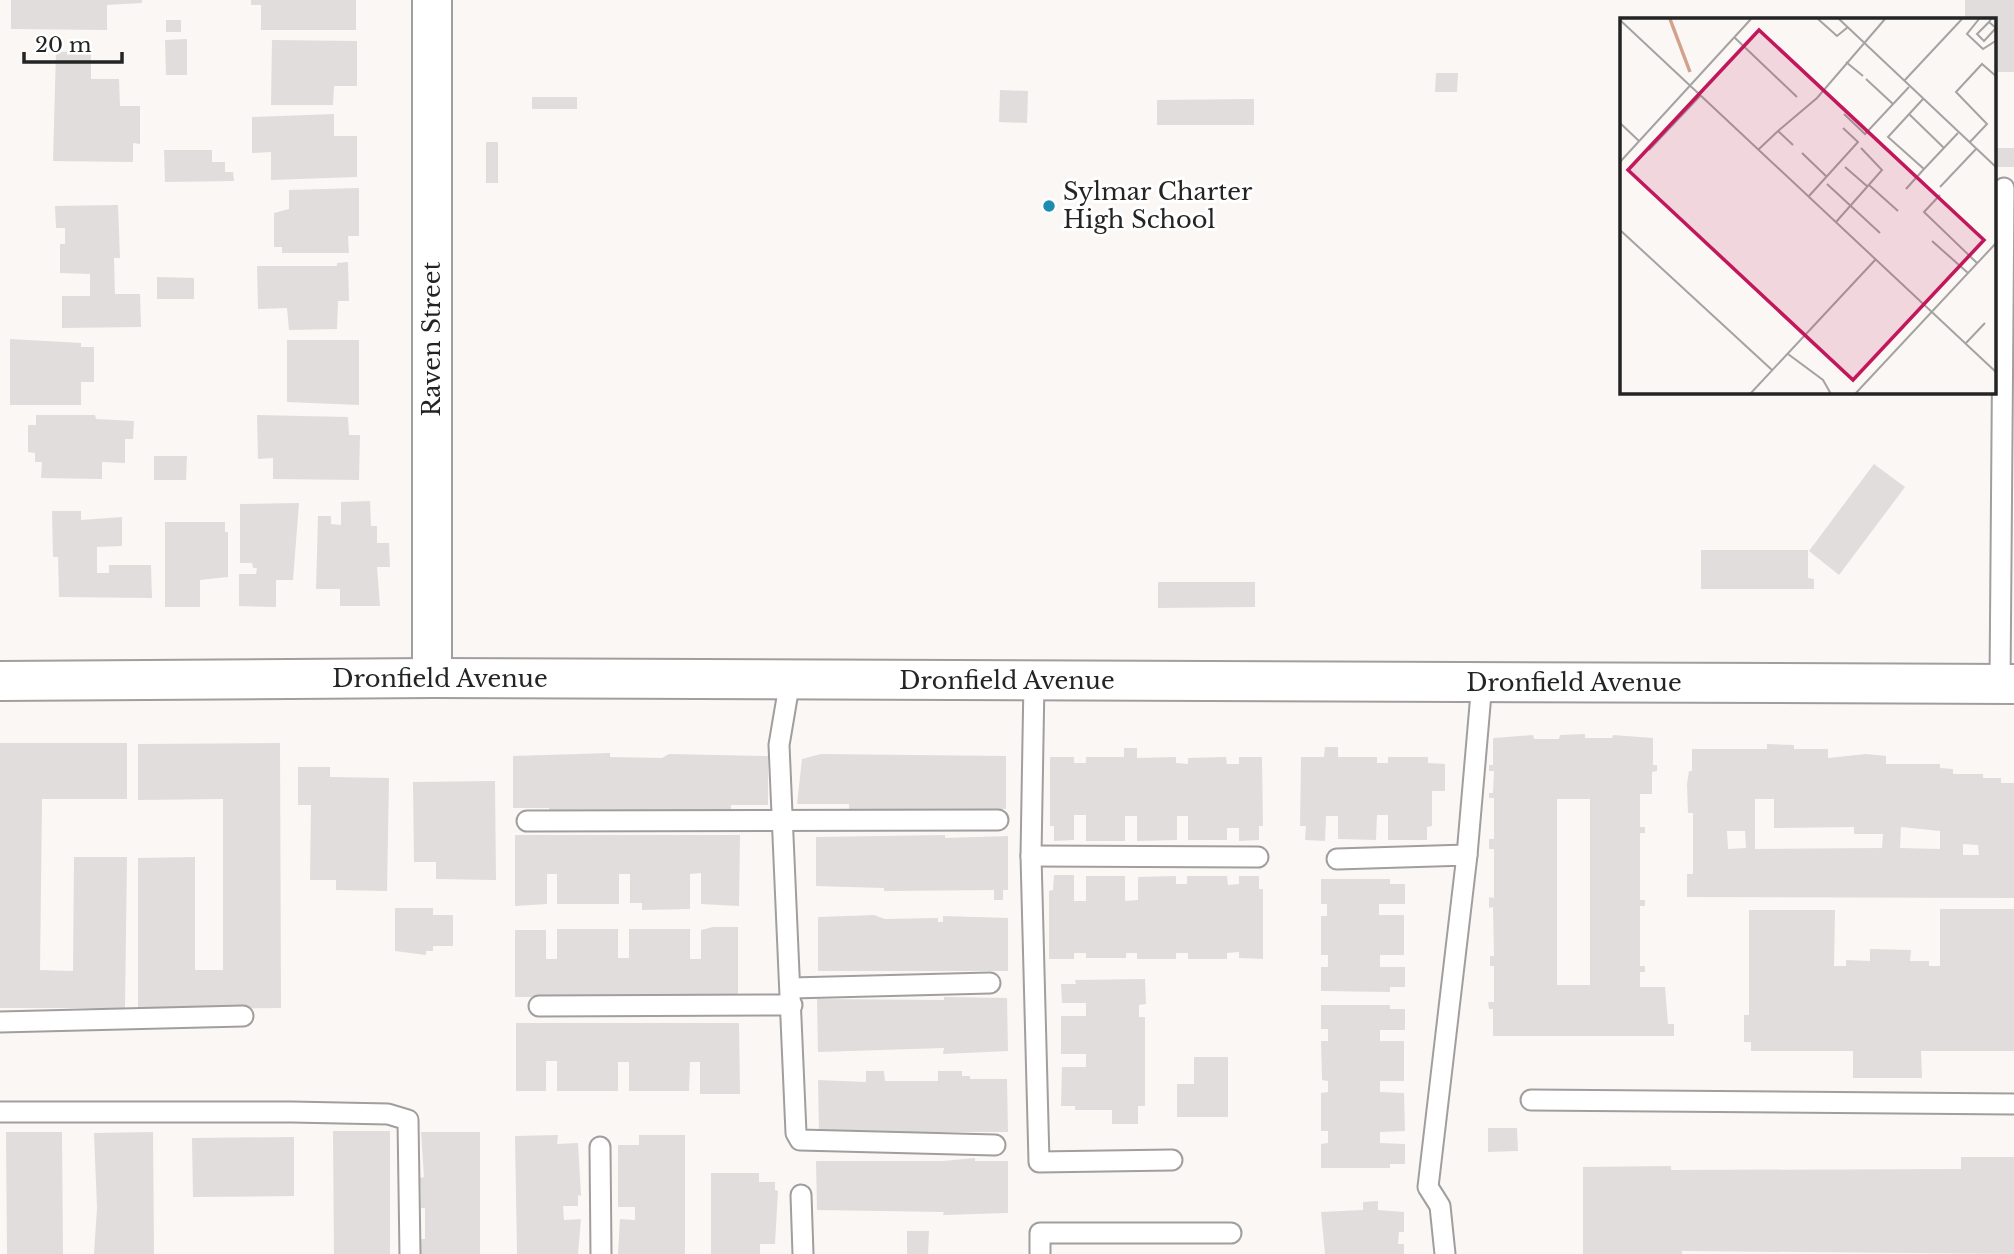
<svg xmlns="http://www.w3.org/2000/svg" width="2014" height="1254" viewBox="0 0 2014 1254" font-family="'Libre Baskerville',serif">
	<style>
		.building { fill: #e1dddc; fill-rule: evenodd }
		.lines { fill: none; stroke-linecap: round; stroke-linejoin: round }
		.lane-casing { stroke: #a19e9d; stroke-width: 23 }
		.street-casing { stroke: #a19e9d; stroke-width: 42 }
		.lane { stroke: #fff; stroke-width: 19 }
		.street { stroke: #fff; stroke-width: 38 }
		.poi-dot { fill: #1c8cb1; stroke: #fff; stroke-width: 2.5 }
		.labels { text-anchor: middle; stroke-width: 6; stroke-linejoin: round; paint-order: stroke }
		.poi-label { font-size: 24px; fill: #252424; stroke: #fff; text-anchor: start }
		.street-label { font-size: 24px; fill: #252424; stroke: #fff }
		.inset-river { fill: none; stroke: #d2a28c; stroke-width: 3.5 }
		.inset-road { fill: none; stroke: #a5a3a1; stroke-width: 2 }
		.view { fill: #c2185b; fill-opacity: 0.15; stroke: #c2185b; stroke-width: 3.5 }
		.inset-edge { fill: none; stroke: #252424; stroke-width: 3.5 }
	</style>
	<rect width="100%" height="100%" fill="#faf7f5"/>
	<!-- building -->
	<g class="building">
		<path d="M 11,0 L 142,0 L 142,3 L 107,5 L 107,30 L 11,29 Z"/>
		<path d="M 251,0 L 356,0 L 356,30 L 261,30 L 261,5 L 251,5 Z"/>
		<path d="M 1965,0 L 2014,0 L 2014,72 L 1995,72 L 1995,19 L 1965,19 Z"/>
		<rect x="166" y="20" width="15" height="12"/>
		<path d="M 187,39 L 187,75 L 166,75 L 165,40 Z"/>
		<path d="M 272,40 L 357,41 L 357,86 L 334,86 L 333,105 L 271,105 Z"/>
		<path d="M 91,51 L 91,79 L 119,79 L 120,106 L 140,106 L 140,144 L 133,143 L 133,162 L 53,161 L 56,52 Z"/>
		<path d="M 1436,73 L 1458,73 L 1457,92 L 1435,92 Z"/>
		<path d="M 1000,90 L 1028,91 L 1027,123 L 999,122 Z"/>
		<rect x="532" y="97" width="45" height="12"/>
		<path d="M 1254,99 L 1254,125 L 1157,125 L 1157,100 Z"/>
		<path d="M 334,114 L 334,136 L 357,136 L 357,177 L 271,180 L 271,152 L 252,153 L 252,117 Z"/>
		<rect x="486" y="142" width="12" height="41"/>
		<rect x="1995" y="148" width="19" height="19"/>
		<path d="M 164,150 L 212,150 L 212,162 L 225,162 L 225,172 L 233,172 L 234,181 L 165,182 Z"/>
		<path d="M 359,188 L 359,236 L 348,236 L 349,253 L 282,253 L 282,247 L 274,247 L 274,213 L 289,209 L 289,190 Z"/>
		<path d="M 118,205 L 120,258 L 114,258 L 115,294 L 140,294 L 141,327 L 62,328 L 62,296 L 90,296 L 90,274 L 60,273 L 60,244 L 65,244 L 65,228 L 56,228 L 55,206 Z"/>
		<path d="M 348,262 L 349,301 L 338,301 L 337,329 L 289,330 L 287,308 L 258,309 L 257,266 L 337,266 L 337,263 Z"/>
		<path d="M 157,277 L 194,278 L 194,299 L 157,299 Z"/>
		<path d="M 10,339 L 81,343 L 81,347 L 94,347 L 94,382 L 81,382 L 81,405 L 10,405 Z"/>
		<path d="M 287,340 L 359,340 L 359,405 L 287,402 Z"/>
		<path d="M 36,415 L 95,415 L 96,419 L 134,421 L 133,439 L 125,439 L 125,463 L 102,462 L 102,479 L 41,478 L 42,462 L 35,462 L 35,453 L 28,452 L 28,425 L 36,425 Z"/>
		<path d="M 257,415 L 348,417 L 349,435 L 360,435 L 359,480 L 273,479 L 273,458 L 258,459 Z"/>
		<path d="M 154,456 L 187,456 L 186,480 L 154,480 Z"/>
		<path d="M 1874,464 L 1905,487 L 1839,575 L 1809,551 Z"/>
		<path d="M 370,501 L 371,526 L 377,526 L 377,543 L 389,543 L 390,567 L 377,567 L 380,606 L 340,606 L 340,589 L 316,589 L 318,516 L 331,516 L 331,524 L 341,525 L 341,502 Z"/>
		<path d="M 299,503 L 293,580 L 276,580 L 276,607 L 239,606 L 239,574 L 256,574 L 257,568 L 253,568 L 252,563 L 240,563 L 240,504 Z"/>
		<path d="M 52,511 L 81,511 L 81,520 L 122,517 L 122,546 L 97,547 L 97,573 L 109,573 L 109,565 L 151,565 L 152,598 L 59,597 L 58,557 L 53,557 Z"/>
		<path d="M 165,522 L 225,522 L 225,532 L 228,532 L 228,577 L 200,580 L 200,607 L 165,607 Z"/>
		<path d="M 1701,550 L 1808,550 L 1808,578 L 1814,579 L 1814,589 L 1701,589 Z"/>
		<path d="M 1158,582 L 1255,582 L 1255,607 L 1158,608 Z"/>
		<path d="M 1585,734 L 1585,738 L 1612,738 L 1613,735 L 1653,738 L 1653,765 L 1657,765 L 1657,771 L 1652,772 L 1652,794 L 1640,794 L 1640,827 L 1645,827 L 1645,833 L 1640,833 L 1640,900 L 1645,900 L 1645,906 L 1640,906 L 1640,966 L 1645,966 L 1645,972 L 1640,972 L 1640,987 L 1665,987 L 1668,1024 L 1674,1024 L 1674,1036 L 1493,1036 L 1493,1009 L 1489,1009 L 1488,1002 L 1494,1002 L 1494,966 L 1490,966 L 1490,956 L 1494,956 L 1493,907 L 1489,908 L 1489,897 L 1494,898 L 1494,849 L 1489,849 L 1489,839 L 1494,839 L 1494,798 L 1489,798 L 1489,793 L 1493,793 L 1494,771 L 1489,771 L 1489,765 L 1493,765 L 1493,738 L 1533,735 L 1534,739 L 1559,739 L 1560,735 ZM 1557,799 L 1590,799 L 1590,985 L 1557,985 Z"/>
		<path d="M 0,743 L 127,743 L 127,799 L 42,799 L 40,970 L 73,971 L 74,857 L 127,857 L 125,1008 L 0,1008 Z"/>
		<path d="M 280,743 L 281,1008 L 138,1009 L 138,858 L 195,857 L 195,970 L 223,970 L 223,799 L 138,800 L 138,744 Z"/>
		<path d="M 1767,744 L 1794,745 L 1794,749 L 1828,749 L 1828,758 L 1866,754 L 1886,756 L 1886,764 L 1940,764 L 1940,768 L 1953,769 L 1953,774 L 1983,774 L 1983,778 L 2001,778 L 2001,783 L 2014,783 L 2014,898 L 1687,897 L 1687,874 L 1693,874 L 1693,813 L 1688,813 L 1687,784 L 1689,771 L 1692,771 L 1692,749 L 1767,749 ZM 1755,799 L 1774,799 L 1774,828 L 1854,827 L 1854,834 L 1883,834 L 1882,848 L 1755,849 ZM 1901,827 L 1940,831 L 1940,849 L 1900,848 ZM 1727,831 L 1745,831 L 1746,848 L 1728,849 ZM 1963,844 L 1978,845 L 1979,855 L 1963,855 Z"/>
		<path d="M 1325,747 L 1338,747 L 1338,757 L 1377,757 L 1377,763 L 1388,763 L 1388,757 L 1428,757 L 1428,763 L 1445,764 L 1445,791 L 1432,791 L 1432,826 L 1427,827 L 1427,840 L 1388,840 L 1388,815 L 1377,815 L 1376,840 L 1338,839 L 1338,816 L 1326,816 L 1325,841 L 1305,840 L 1306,826 L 1300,826 L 1301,757 L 1324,757 Z"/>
		<path d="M 1124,748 L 1137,748 L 1137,758 L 1176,757 L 1176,763 L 1188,764 L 1188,758 L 1226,757 L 1227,764 L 1239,764 L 1239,757 L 1262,757 L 1263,826 L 1259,826 L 1259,840 L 1239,841 L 1239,828 L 1227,828 L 1227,840 L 1188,840 L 1188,816 L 1177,816 L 1177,840 L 1137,841 L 1137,816 L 1125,816 L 1125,841 L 1086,841 L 1086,815 L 1074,815 L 1074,840 L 1054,841 L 1054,826 L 1050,826 L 1050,757 L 1074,757 L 1074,763 L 1086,763 L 1086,757 L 1124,757 Z"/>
		<path d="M 610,753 L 610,757 L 662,758 L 669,754 L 768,756 L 768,805 L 731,805 L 731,810 L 549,812 L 549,808 L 513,808 L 513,756 Z"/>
		<path d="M 821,754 L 1006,756 L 1006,809 L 849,810 L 849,804 L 797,804 L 802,759 Z"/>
		<path d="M 298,767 L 330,767 L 330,777 L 389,778 L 387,891 L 336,890 L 336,880 L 310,880 L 311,805 L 298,805 Z"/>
		<path d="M 495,781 L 496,880 L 436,879 L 436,862 L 414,862 L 413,782 Z"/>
		<path d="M 515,835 L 740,835 L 739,906 L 701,904 L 701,873 L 690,874 L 690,909 L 642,910 L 642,903 L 630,903 L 630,874 L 619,874 L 619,904 L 557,904 L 557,874 L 547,874 L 547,904 L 515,906 Z"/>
		<path d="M 945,835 L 945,838 L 1008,836 L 1008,890 L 1003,890 L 1003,900 L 994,900 L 994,890 L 884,891 L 884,888 L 816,886 L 816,837 Z"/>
		<path d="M 1054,875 L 1074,875 L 1074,901 L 1086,901 L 1086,876 L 1125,876 L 1125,901 L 1138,900 L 1138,877 L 1176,876 L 1176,884 L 1187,884 L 1187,876 L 1227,876 L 1228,885 L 1239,884 L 1239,876 L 1259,876 L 1259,889 L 1263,889 L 1263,959 L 1239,958 L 1239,952 L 1227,953 L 1227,959 L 1188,959 L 1188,953 L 1176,953 L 1176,959 L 1137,959 L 1137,953 L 1126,953 L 1126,958 L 1086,958 L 1086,953 L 1074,953 L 1074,959 L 1049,959 L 1049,891 L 1053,890 Z"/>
		<path d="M 1321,879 L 1390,879 L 1390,884 L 1405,884 L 1405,904 L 1379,904 L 1379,915 L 1404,915 L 1404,955 L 1380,955 L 1380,967 L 1405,967 L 1405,987 L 1390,987 L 1390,992 L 1321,991 L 1321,967 L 1328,967 L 1328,955 L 1321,955 L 1321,916 L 1327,916 L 1327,904 L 1321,904 Z"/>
		<path d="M 395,908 L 433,908 L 433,915 L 453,915 L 453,946 L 433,946 L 433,951 L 426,951 L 426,955 L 395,951 Z"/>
		<path d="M 1940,909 L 2014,909 L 2014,1051 L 1921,1051 L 1922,1078 L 1853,1078 L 1853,1051 L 1751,1051 L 1751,1042 L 1744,1042 L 1744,1015 L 1749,1015 L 1749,910 L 1835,910 L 1834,966 L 1846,966 L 1846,960 L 1870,961 L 1870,949 L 1911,950 L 1910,961 L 1929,961 L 1929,966 L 1940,966 Z"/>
		<path d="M 874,915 L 885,919 L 938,918 L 938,922 L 943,922 L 943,916 L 1008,918 L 1008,971 L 818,971 L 818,917 Z"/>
		<path d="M 713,927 L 738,927 L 738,997 L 515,997 L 515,930 L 546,930 L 546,959 L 557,959 L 557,929 L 618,929 L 618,958 L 629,958 L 629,929 L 690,929 L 690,959 L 701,959 L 701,930 Z"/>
		<path d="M 1145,979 L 1146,1004 L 1139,1005 L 1139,1017 L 1145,1017 L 1145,1106 L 1138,1106 L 1138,1124 L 1112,1124 L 1112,1110 L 1075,1110 L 1075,1106 L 1061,1106 L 1062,1067 L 1086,1067 L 1086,1054 L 1061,1054 L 1061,1016 L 1086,1016 L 1086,1003 L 1062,1003 L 1061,984 L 1076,984 L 1075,980 Z"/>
		<path d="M 944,997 L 1007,998 L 1008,1051 L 943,1054 L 944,1048 L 818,1052 L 817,999 L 944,1000 Z"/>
		<path d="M 1321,1005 L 1390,1005 L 1390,1009 L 1405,1009 L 1405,1030 L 1380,1030 L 1380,1041 L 1404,1041 L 1404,1081 L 1380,1081 L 1380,1092 L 1404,1093 L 1405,1131 L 1380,1132 L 1380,1143 L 1405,1144 L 1405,1164 L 1390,1164 L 1390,1168 L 1321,1168 L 1321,1144 L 1328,1143 L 1328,1131 L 1321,1131 L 1321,1093 L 1328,1092 L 1328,1081 L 1322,1080 L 1321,1041 L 1328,1041 L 1328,1029 L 1321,1029 Z"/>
		<path d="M 516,1023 L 739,1023 L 740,1094 L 700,1094 L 700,1062 L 690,1062 L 689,1091 L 629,1091 L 629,1062 L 618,1062 L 618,1091 L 557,1091 L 557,1061 L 546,1061 L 546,1091 L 516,1091 Z"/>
		<path d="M 1194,1057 L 1228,1057 L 1228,1117 L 1177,1117 L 1177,1084 L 1194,1084 Z"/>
		<path d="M 866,1071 L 884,1071 L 885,1081 L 938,1081 L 938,1071 L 962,1071 L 962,1076 L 970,1076 L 970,1079 L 1007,1079 L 1008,1132 L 819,1132 L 818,1080 L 866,1082 Z"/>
		<path d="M 1488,1128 L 1517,1128 L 1518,1151 L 1488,1152 Z"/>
		<path d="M 333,1131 L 390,1131 L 390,1254 L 334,1254 Z"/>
		<path d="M 6,1132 L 62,1132 L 63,1254 L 7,1254 Z"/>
		<path d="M 153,1132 L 154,1254 L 94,1254 L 97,1208 L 94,1133 Z"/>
		<path d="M 421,1132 L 480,1132 L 480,1254 L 421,1254 L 421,1239 L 425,1239 L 425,1208 L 421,1208 L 420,1178 L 424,1177 Z"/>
		<path d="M 558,1135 L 557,1144 L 578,1143 L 581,1196 L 578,1195 L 578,1206 L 563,1206 L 564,1220 L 581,1219 L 578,1254 L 517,1254 L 515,1136 Z"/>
		<path d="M 639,1135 L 685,1135 L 685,1254 L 618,1254 L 620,1219 L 635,1220 L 635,1207 L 618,1207 L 618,1145 L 639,1145 Z"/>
		<path d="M 294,1137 L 294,1196 L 193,1197 L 192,1138 Z"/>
		<path d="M 1961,1157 L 2014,1157 L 2014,1254 L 1682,1251 L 1682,1254 L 1583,1254 L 1583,1167 L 1671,1166 L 1671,1170 L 1961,1169 Z"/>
		<path d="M 975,1158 L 975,1161 L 1008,1161 L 1008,1213 L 943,1215 L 944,1212 L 817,1210 L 816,1161 L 943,1161 Z"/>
		<path d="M 711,1173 L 759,1173 L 759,1182 L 775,1182 L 775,1190 L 778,1191 L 775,1244 L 760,1244 L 760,1254 L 711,1254 Z"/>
		<path d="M 1378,1201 L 1378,1210 L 1404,1212 L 1404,1232 L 1399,1232 L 1398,1244 L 1404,1244 L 1404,1254 L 1325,1254 L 1321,1212 L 1363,1210 L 1363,1202 Z"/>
		<path d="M 907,1231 L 929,1231 L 928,1254 L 907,1254 Z"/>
	</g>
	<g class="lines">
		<defs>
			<g id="lane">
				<path d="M 790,680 L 779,745 L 796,1133 L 800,1140 L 995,1145"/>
				<path d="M 1034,681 L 1031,856 L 1039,1162 L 1172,1160"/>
				<path d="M 2000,684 L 2004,188"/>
				<path d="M 527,821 L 998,820"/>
				<path d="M 1467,855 L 1482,682"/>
				<path d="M 1031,856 L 1258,857"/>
				<path d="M 1337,859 L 1467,855 L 1428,1187 L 1440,1206 L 1445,1254"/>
				<path d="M 791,988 L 990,983"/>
				<path d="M 539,1006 L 792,1005"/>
				<path d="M 0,1022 L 243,1016"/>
				<path d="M 1531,1100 L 2014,1104"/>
				<path d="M 0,1112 L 292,1112 L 388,1114 L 408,1120 L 410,1254"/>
				<path d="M 600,1147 L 601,1254"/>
				<path d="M 801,1195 L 803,1254"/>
				<path d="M 1040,1254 L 1040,1233 L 1231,1233"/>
			</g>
			<g id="street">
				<path d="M 432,678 L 432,0"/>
				<path d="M 0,681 L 432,678 L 2014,684"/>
			</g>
		</defs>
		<!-- lane casing -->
		<use href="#lane" class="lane-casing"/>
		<!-- street casing -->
		<use href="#street" class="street-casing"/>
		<!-- lane -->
		<use href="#lane" class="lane"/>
		<!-- street -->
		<use href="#street" class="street"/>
	</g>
	<!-- markers -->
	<circle class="poi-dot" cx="1049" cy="206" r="7"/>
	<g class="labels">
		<!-- poi labels -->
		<g class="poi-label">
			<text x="1063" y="200">Sylmar Charter<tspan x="1063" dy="28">High School</tspan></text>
		</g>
		<!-- street labels -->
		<g class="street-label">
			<text transform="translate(432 339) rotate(-90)" y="8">Raven Street</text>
			<text x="440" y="687">Dronfield Avenue</text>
			<text x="1007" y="689">Dronfield Avenue</text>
			<text x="1574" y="691">Dronfield Avenue</text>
		</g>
	</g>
	<!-- overview -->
	<g transform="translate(1620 18)">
		<rect width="376" height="376" fill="#faf7f5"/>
		<path class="inset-river" d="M 50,1 L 70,54"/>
		<path class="inset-road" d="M 198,1 L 217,18 L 228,9M 219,1 L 377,150M 359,1 L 347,16 L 363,31 L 377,22M 0,2 L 377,355M 369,4 L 376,10 L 364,23 L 357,16 L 369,4 L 371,1M 114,19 L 177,79M 226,44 L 243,58M 246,61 L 273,86M 284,63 L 342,1M 303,81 L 268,119 L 304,151 L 338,115M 224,96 L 245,116 L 289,69M 289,96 L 324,130M 0,105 L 19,123M 349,125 L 367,106 L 336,74 L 362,46 L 377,59M 173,127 L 158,113 L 197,80 L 265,1M 139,131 L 158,113M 29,132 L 81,77M 182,135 L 207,159M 0,144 L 131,1M 225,149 L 248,169M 207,166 L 260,215M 249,167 L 278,193M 320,169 L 356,131M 286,171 L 304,151M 320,177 L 304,194 L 357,245M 189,178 L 238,124 L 223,110M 216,204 L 262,152 L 241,130M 0,212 L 152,352M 312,223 L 348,255M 346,325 L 365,305M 168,336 L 203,362 L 211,376M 130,376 L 256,241M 235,376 L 377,224"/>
		<path class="view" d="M 139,12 L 364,222 L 233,362 L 8,152 Z"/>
		<rect width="376" height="376" class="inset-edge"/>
	</g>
	<!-- scale -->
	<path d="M24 52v10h98v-10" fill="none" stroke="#252424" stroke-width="3.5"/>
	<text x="35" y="52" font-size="21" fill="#252424" stroke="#ffffff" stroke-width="5" paint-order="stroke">20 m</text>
</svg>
